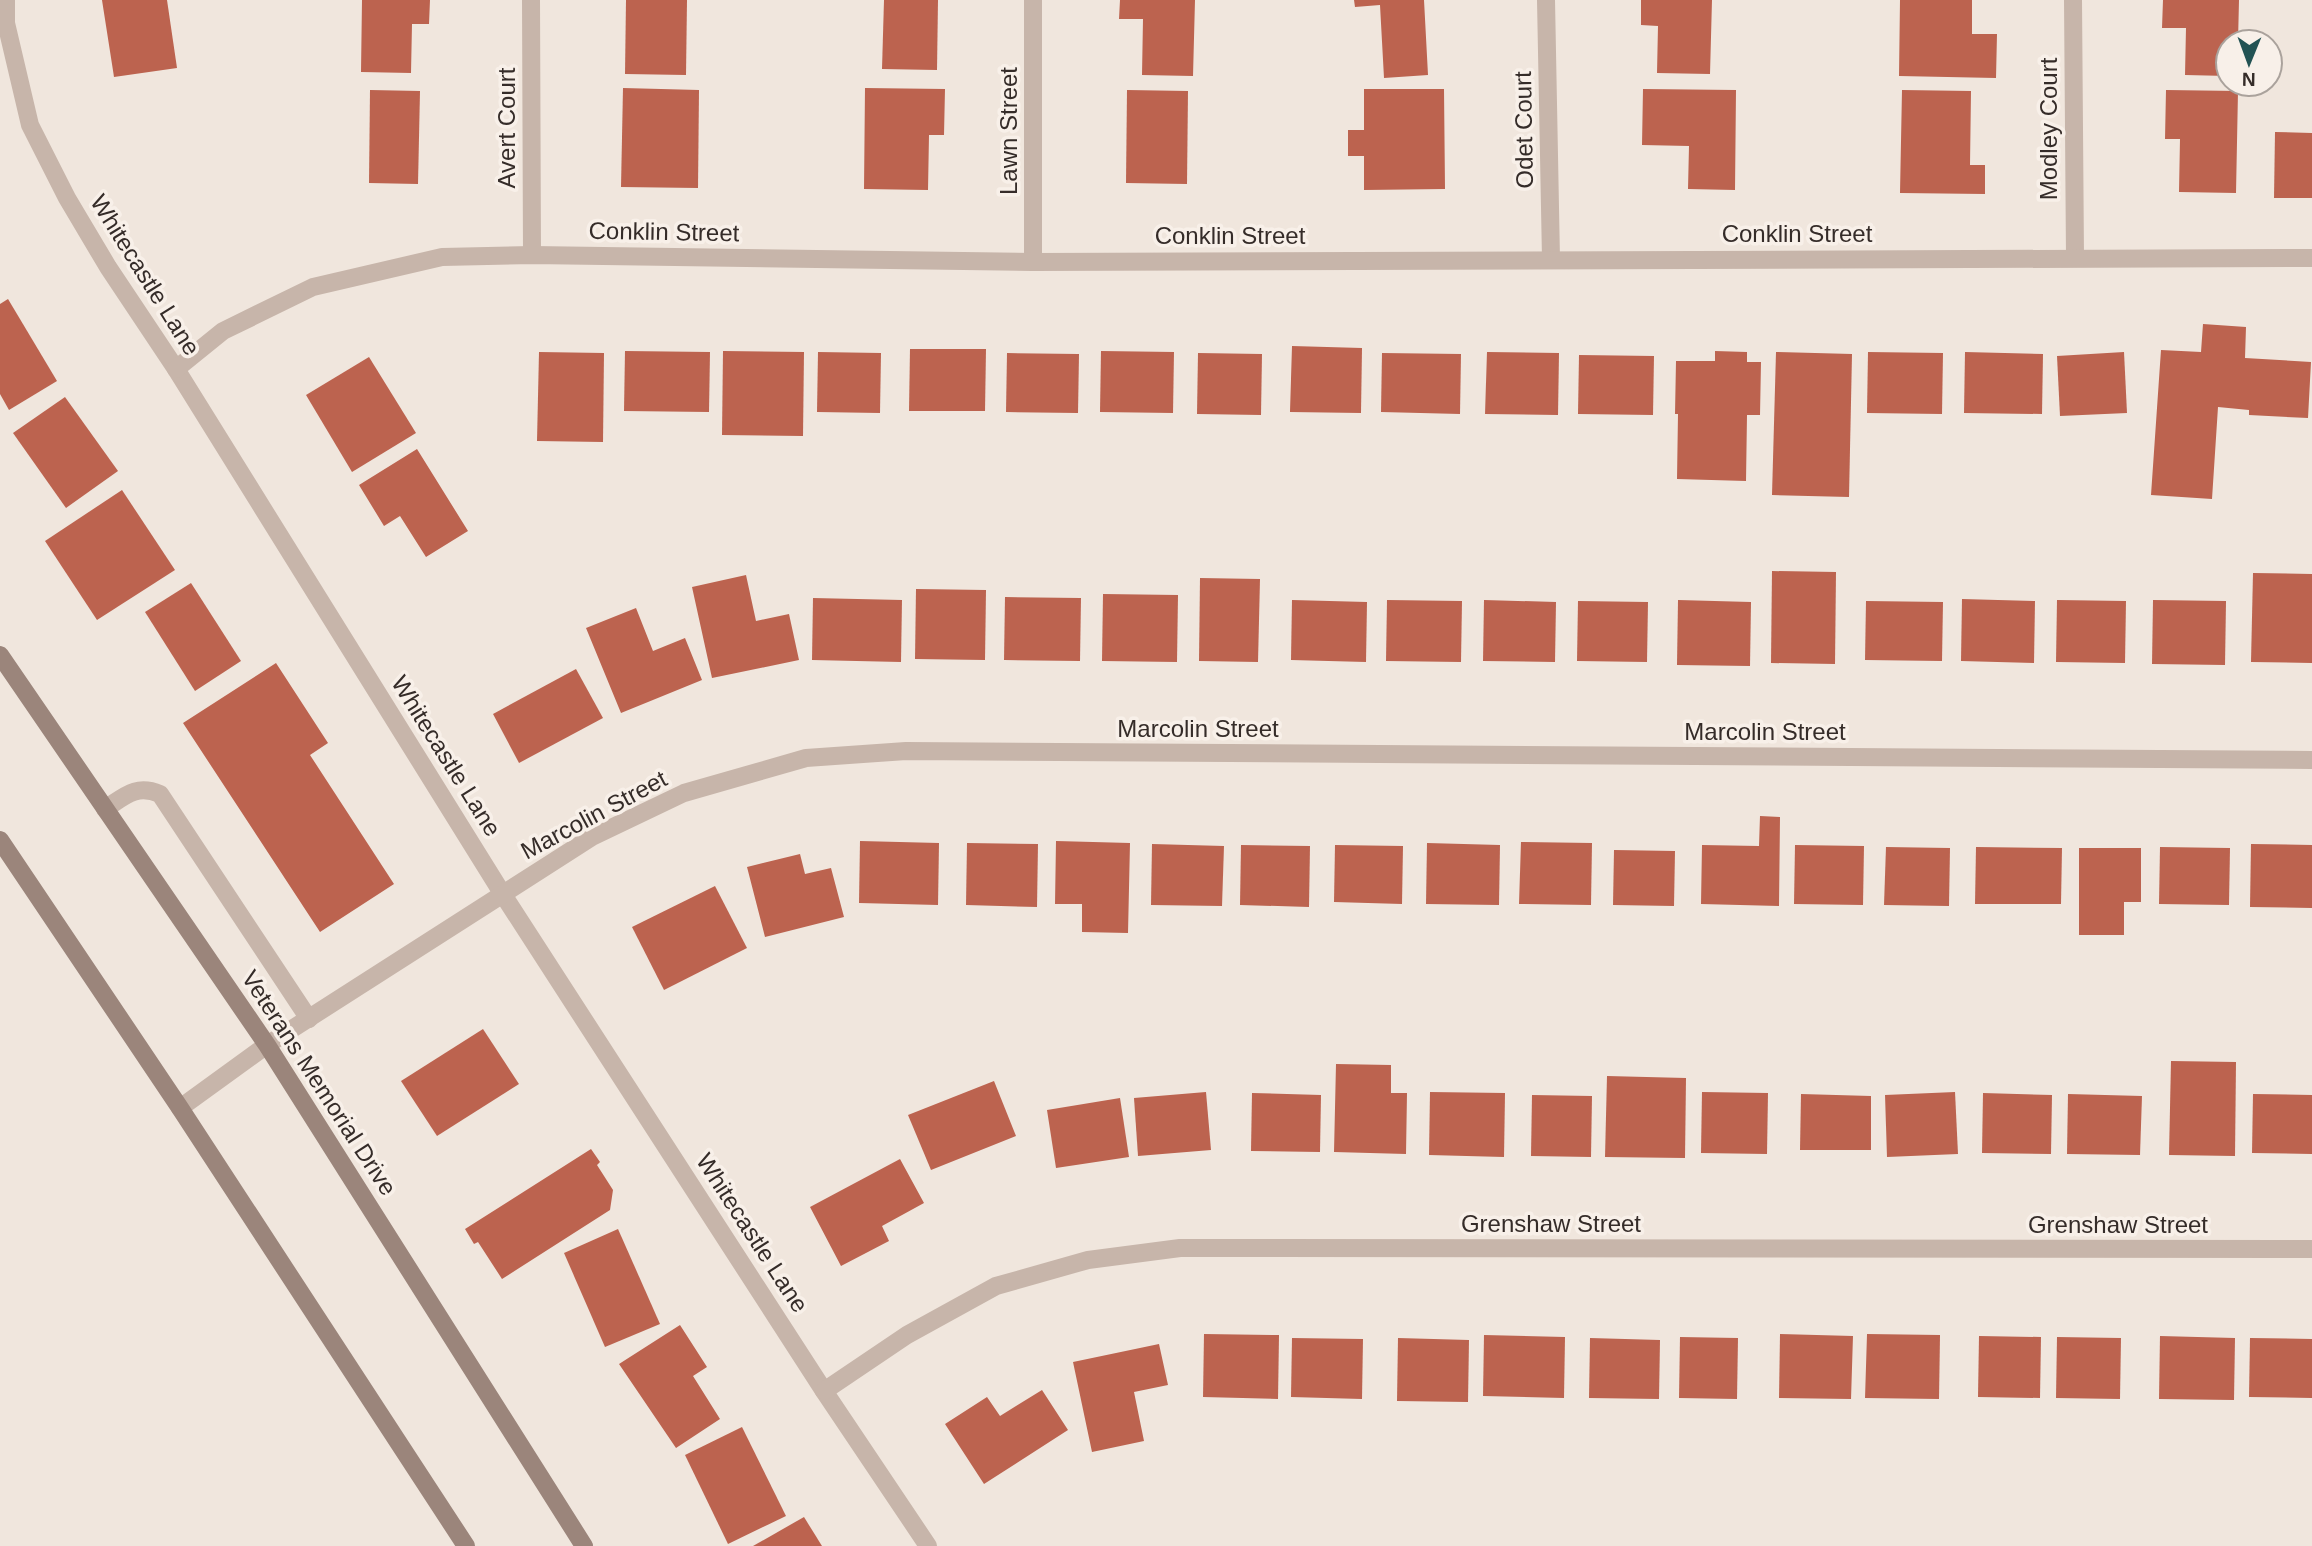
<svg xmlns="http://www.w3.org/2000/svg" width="2312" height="1546" viewBox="0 0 2312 1546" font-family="Arial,sans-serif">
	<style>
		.building { fill: #bc634f }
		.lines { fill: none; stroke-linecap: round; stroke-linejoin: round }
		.lane { stroke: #c7b5aa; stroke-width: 18 }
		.street { stroke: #c7b5aa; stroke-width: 18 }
		.secondary { stroke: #9b857b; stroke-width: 18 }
		.labels { text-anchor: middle; stroke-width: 7; stroke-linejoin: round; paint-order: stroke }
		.street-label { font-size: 24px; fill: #352c29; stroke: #f8f0e9 }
	</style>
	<rect width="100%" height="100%" fill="#f0e6dd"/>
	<!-- building -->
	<g class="building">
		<path d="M 102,0 L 167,0 L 177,68 L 114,77 Z"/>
		<path d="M 362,0 L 430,0 L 429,24 L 412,24 L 411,73 L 361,72 Z"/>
		<path d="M 626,0 L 687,0 L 686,75 L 625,74 Z"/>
		<path d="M 884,0 L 938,0 L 937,70 L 882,69 Z"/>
		<path d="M 1120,0 L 1195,0 L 1193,76 L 1142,75 L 1143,19 L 1119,19 Z"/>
		<path d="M 1354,0 L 1424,0 L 1428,75 L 1384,78 L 1380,5 L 1355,7 Z"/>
		<path d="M 1641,0 L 1712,0 L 1710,74 L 1657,73 L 1658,26 L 1641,25 Z"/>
		<path d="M 1900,0 L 1972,0 L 1972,34 L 1997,34 L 1996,78 L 1899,76 Z"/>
		<path d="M 2163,0 L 2239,0 L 2238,42 L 2228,42 L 2228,76 L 2185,75 L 2186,28 L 2162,28 Z"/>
		<path d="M 623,88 L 699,90 L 698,188 L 621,187 Z"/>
		<path d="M 865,88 L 945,89 L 944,135 L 929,135 L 928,190 L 864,189 Z"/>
		<path d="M 1364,89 L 1444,89 L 1445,189 L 1364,190 L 1364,156 L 1348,156 L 1348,130 L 1364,130 Z"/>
		<path d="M 1643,89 L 1736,90 L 1735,190 L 1688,189 L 1689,146 L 1642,145 Z"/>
		<path d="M 370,90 L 420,91 L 418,184 L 369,183 Z"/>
		<path d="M 1127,90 L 1188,91 L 1187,184 L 1126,183 Z"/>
		<path d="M 1902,90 L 1971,91 L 1970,165 L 1985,165 L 1985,194 L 1900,193 Z"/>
		<path d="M 2166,90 L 2238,91 L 2236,193 L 2179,192 L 2180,139 L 2165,139 Z"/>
		<path d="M 2275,132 L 2312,133 L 2312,198 L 2274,198 Z"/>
		<path d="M 8,299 L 57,381 L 9,410 L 0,394 L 0,304 Z"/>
		<path d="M 2203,324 L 2246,327 L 2245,358 L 2311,362 L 2308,418 L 2249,415 L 2249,410 L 2218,407 L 2212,499 L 2151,495 L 2161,350 L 2201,352 Z"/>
		<path d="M 1292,346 L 1362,348 L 1361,413 L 1290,412 Z"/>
		<path d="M 910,349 L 986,349 L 985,411 L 909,411 Z"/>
		<path d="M 625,351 L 710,352 L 709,412 L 624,411 Z"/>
		<path d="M 723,351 L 804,352 L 803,436 L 722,435 Z"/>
		<path d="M 1101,351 L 1174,352 L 1173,413 L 1100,412 Z"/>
		<path d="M 1715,351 L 1747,352 L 1747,362 L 1761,362 L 1760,415 L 1747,415 L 1746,481 L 1677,479 L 1678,414 L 1675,414 L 1676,361 L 1715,361 Z"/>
		<path d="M 539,352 L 604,353 L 603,442 L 537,441 Z"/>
		<path d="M 818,352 L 881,353 L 880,413 L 817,412 Z"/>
		<path d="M 1487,352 L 1559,353 L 1558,415 L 1485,414 Z"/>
		<path d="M 1776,352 L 1852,354 L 1849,497 L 1772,495 Z"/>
		<path d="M 1868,352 L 1943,353 L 1942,414 L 1867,413 Z"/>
		<path d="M 1965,352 L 2043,354 L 2042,414 L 1964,413 Z"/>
		<path d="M 2124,352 L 2127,413 L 2060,416 L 2057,356 Z"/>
		<path d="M 1007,353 L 1079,354 L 1078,413 L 1006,412 Z"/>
		<path d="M 1198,353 L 1262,354 L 1261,415 L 1197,414 Z"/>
		<path d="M 1382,353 L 1461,354 L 1460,414 L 1381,412 Z"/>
		<path d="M 1579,355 L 1654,356 L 1653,415 L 1578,414 Z"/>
		<path d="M 369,357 L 416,433 L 352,472 L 306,395 Z"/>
		<path d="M 65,397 L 118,471 L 66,508 L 13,433 Z"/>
		<path d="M 417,449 L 468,531 L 426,557 L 400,516 L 384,526 L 359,485 Z"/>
		<path d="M 122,490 L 175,570 L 97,620 L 45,541 Z"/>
		<path d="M 1772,571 L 1836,572 L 1835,664 L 1771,663 Z"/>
		<path d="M 2253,573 L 2312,574 L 2312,663 L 2251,662 Z"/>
		<path d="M 746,575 L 756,621 L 789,614 L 799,660 L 712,678 L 692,587 Z"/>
		<path d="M 1200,578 L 1260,579 L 1258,662 L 1199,661 Z"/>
		<path d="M 191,583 L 241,661 L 195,691 L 145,612 Z"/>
		<path d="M 916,589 L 986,590 L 985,660 L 915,659 Z"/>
		<path d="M 1103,594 L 1178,595 L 1177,662 L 1102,661 Z"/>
		<path d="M 1005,597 L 1081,598 L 1080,661 L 1004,660 Z"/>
		<path d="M 813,598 L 902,600 L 901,662 L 812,660 Z"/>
		<path d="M 1962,599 L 2035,601 L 2034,663 L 1961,661 Z"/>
		<path d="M 1292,600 L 1367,602 L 1366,662 L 1291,660 Z"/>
		<path d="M 1387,600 L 1462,601 L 1461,662 L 1386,661 Z"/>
		<path d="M 1484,600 L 1556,602 L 1555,662 L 1483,661 Z"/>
		<path d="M 1678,600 L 1751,602 L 1750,666 L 1677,665 Z"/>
		<path d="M 2057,600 L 2126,601 L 2125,663 L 2056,662 Z"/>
		<path d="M 2153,600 L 2226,601 L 2225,665 L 2152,664 Z"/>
		<path d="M 1578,601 L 1648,602 L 1647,662 L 1577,661 Z"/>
		<path d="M 1866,601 L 1943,602 L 1942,661 L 1865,660 Z"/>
		<path d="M 636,608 L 653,651 L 685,638 L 702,680 L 621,713 L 586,628 Z"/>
		<path d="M 276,663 L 328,743 L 310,755 L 394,884 L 320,932 L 183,723 Z"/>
		<path d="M 576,669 L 603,718 L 519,763 L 493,714 Z"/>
		<path d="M 1760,816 L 1780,817 L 1779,906 L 1701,904 L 1702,845 L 1759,846 Z"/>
		<path d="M 860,841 L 939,843 L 938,905 L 859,903 Z"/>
		<path d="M 1056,841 L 1130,843 L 1128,933 L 1082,932 L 1082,904 L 1055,904 Z"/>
		<path d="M 1521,842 L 1592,843 L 1591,905 L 1519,904 Z"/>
		<path d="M 967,843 L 1038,844 L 1037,907 L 966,905 Z"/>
		<path d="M 1427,843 L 1500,845 L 1499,905 L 1426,904 Z"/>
		<path d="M 1152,844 L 1224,846 L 1222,906 L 1151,905 Z"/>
		<path d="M 2251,844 L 2312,845 L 2312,908 L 2250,907 Z"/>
		<path d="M 1241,845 L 1310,846 L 1309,907 L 1240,905 Z"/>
		<path d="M 1335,845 L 1403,846 L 1402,904 L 1334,902 Z"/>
		<path d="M 1795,845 L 1864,846 L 1863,905 L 1794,904 Z"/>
		<path d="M 1886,847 L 1950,848 L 1949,906 L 1884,905 Z"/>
		<path d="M 1976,847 L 2062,848 L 2061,904 L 1975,904 Z"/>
		<path d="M 2160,847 L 2230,848 L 2229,905 L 2159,904 Z"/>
		<path d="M 2079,848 L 2141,848 L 2141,902 L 2124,902 L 2124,935 L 2079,935 Z"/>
		<path d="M 1614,850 L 1675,851 L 1674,906 L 1613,905 Z"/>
		<path d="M 800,854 L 805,874 L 831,868 L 844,917 L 765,937 L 747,867 Z"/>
		<path d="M 715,886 L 747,948 L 664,990 L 632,927 Z"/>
		<path d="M 483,1029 L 519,1084 L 437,1136 L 401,1081 Z"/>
		<path d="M 2171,1061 L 2236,1062 L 2235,1156 L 2169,1155 Z"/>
		<path d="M 1336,1064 L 1391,1065 L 1391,1093 L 1407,1093 L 1406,1154 L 1334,1152 Z"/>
		<path d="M 1607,1076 L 1686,1078 L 1685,1158 L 1605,1157 Z"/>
		<path d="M 994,1081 L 1016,1136 L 931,1170 L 908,1115 Z"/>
		<path d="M 1206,1092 L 1211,1150 L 1138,1156 L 1134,1098 Z"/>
		<path d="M 1430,1092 L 1505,1093 L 1504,1157 L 1429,1155 Z"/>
		<path d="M 1702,1092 L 1768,1093 L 1767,1154 L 1701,1153 Z"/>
		<path d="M 1955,1092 L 1958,1154 L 1887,1157 L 1885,1095 Z"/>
		<path d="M 1252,1093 L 1321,1095 L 1320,1152 L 1251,1151 Z"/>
		<path d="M 1983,1093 L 2052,1095 L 2051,1154 L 1982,1153 Z"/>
		<path d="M 1801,1094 L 1871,1096 L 1871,1150 L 1800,1150 Z"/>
		<path d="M 2068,1094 L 2142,1096 L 2140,1155 L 2067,1154 Z"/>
		<path d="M 2253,1094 L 2312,1095 L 2312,1154 L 2252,1153 Z"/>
		<path d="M 1532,1095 L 1592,1096 L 1591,1157 L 1531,1156 Z"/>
		<path d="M 1120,1098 L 1129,1157 L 1056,1168 L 1047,1110 Z"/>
		<path d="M 591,1149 L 600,1162 L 597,1165 L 613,1190 L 610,1210 L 502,1279 L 478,1242 L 474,1244 L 465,1229 Z"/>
		<path d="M 900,1159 L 924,1203 L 882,1226 L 889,1241 L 841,1266 L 810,1207 Z"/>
		<path d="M 618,1229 L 660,1324 L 605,1347 L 564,1253 Z"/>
		<path d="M 680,1325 L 707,1367 L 693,1376 L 720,1419 L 676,1448 L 619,1364 Z"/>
		<path d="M 1204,1334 L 1279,1335 L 1278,1399 L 1203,1397 Z"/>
		<path d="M 1780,1334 L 1853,1336 L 1851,1399 L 1779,1398 Z"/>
		<path d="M 1867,1334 L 1940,1335 L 1939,1399 L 1865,1398 Z"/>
		<path d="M 1484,1335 L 1565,1337 L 1564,1398 L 1483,1396 Z"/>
		<path d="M 1979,1336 L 2041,1337 L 2040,1398 L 1978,1397 Z"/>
		<path d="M 2160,1336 L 2235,1338 L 2234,1400 L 2159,1399 Z"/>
		<path d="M 1680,1337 L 1738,1338 L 1737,1399 L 1679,1398 Z"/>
		<path d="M 2057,1337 L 2121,1338 L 2120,1399 L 2056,1398 Z"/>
		<path d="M 1292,1338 L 1363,1339 L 1362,1399 L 1291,1397 Z"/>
		<path d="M 1398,1338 L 1469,1340 L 1468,1402 L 1397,1401 Z"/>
		<path d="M 1590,1338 L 1660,1340 L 1659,1399 L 1589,1398 Z"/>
		<path d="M 2250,1338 L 2312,1339 L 2312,1398 L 2249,1397 Z"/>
		<path d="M 1159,1344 L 1168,1385 L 1134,1392 L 1144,1441 L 1092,1452 L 1073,1362 Z"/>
		<path d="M 1042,1390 L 1068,1430 L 984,1484 L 945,1424 L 987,1397 L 1000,1416 Z"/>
		<path d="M 742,1427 L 786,1516 L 728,1544 L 685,1455 Z"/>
		<path d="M 804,1517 L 822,1546 L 753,1546 Z"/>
	</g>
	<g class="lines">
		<!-- lane -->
		<path class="lane" d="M 105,809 C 125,796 136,784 160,794 L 309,1019"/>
		<!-- street -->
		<g class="street">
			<path d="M 6,0 L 6,23 L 30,125 L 67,198 L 108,267 L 176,369 L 502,893 L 824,1391 L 928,1546"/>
			<path d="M 531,0 L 532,255"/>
			<path d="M 1546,0 L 1551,259"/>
			<path d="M 2073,0 L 2075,257"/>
			<path d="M 1033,262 L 1033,0"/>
			<path d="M 176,369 L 223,331 L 313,287 L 442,257 L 532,255 L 1033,262 L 2312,258"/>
			<path d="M 180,1108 L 267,1045 L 592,837 L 684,793 L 806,758 L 906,751 L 2312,760"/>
			<path d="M 824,1391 L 907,1335 L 996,1286 L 1088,1260 L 1180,1248 L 2312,1249"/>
		</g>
		<!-- secondary -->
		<g class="secondary">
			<path d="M 0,655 L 267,1045 L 584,1546"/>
			<path d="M 0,840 L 180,1108 L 466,1546"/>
		</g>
	</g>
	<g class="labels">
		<!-- street labels -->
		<g class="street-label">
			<text transform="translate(507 128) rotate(-90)" y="8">Avert Court</text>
			<text transform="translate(2049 129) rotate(-90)" y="8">Modley Court</text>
			<text transform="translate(1524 130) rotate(-91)" y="8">Odet Court</text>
			<text transform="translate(1009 131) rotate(-90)" y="8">Lawn Street</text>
			<text transform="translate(664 232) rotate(1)" y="8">Conklin Street</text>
			<text x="1797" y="242">Conklin Street</text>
			<text x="1230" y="244">Conklin Street</text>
			<text transform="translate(145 275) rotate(58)" y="8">Whitecastle Lane</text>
			<text x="1198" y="737">Marcolin Street</text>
			<text x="1765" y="740">Marcolin Street</text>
			<text transform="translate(446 756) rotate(58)" y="8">Whitecastle Lane</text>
			<text transform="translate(594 815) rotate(-28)" y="8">Marcolin Street</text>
			<text transform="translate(319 1083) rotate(57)" y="8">Veterans Memorial Drive</text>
			<text x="1551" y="1232">Grenshaw Street</text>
			<text x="2118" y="1233">Grenshaw Street</text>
			<text transform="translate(752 1233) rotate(57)" y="8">Whitecastle Lane</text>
		</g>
	</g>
	<!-- north arrow -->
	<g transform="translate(2249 63) rotate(181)"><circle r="33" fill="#f8f0e9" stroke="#aaa29c" stroke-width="2"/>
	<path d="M0-5L12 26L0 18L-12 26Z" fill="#225253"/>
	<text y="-10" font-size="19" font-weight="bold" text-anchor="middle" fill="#352c29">N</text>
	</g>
</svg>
